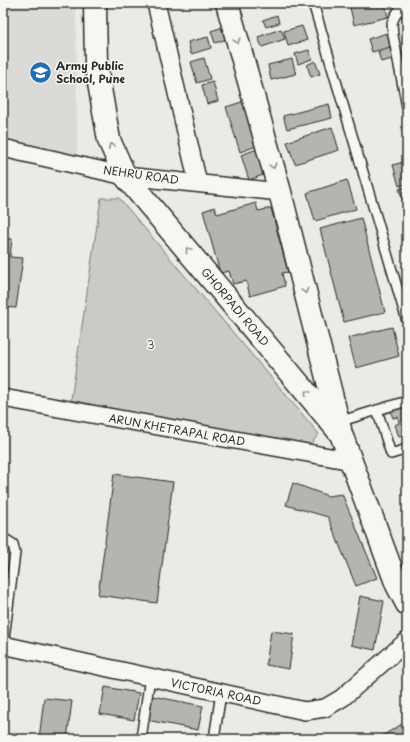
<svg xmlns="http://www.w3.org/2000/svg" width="410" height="742" viewBox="0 0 410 742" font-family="'Playpen Sans',sans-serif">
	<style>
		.built { fill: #dadad6 }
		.green { fill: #cacac7; stroke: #7a7a79 }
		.building { fill: #b4b4b1; stroke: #2b2b2b }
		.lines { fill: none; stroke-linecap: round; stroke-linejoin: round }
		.lane-casing { stroke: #2b2b2b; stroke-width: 12 }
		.street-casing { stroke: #2b2b2b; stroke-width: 20 }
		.secondary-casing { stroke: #2b2b2b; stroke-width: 25 }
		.lane { stroke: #f6f6f2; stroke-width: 9 }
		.street { stroke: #f6f6f2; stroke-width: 17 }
		.secondary { stroke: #f6f6f2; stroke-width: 22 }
		.oneway { stroke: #90908e }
		.labels { text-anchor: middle; stroke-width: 3; stroke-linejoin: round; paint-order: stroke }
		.poi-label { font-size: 11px; font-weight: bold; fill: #2b2b2b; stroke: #f6f6f2; text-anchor: start }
		.street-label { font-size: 11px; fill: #2b2b2b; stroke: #f6f6f2 }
		.park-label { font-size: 11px; fill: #535352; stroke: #f6f6f2 }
	</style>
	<rect width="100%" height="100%" fill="#eaeae6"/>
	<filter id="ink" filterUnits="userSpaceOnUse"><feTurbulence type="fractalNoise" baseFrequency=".025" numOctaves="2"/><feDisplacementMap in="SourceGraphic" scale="8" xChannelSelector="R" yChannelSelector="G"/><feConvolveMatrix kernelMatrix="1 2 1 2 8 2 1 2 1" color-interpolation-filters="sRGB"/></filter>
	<g filter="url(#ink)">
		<!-- built -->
		<path class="built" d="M 3,3 L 76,3 L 77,156 L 3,141 Z"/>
		<!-- green -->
		<path class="green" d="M 101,198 L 119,198 L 319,434 L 306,450 L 71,400 Z"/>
		<!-- building -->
		<g class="building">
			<path d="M 349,3 L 385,3 L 388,17 L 354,25 Z"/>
			<path d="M 277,15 L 279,23 L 266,27 L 263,20 Z"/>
			<path d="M 226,26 L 230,38 L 215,43 L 211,31 Z"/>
			<path d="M 302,26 L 307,40 L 288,46 L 284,31 Z"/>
			<path d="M 281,29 L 285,39 L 262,47 L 258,37 Z"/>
			<path d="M 390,32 L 394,46 L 372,52 L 368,39 Z"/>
			<path d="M 208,37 L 211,48 L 191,54 L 188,42 Z"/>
			<path d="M 393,47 L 396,58 L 381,62 L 378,52 Z"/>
			<path d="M 309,50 L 312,59 L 298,64 L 295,54 Z"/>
			<path d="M 204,58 L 210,79 L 197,83 L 191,62 Z"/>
			<path d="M 292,59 L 296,74 L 271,80 L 268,65 Z"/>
			<path d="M 315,61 L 320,74 L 311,77 L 307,65 Z"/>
			<path d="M 213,82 L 218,101 L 207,104 L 202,85 Z"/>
			<path d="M 248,100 L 262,144 L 240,152 L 226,107 Z"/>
			<path d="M 329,104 L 332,118 L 287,129 L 283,116 Z"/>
			<path d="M 332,127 L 339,150 L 295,164 L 287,142 Z"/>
			<path d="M 260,148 L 269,173 L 249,180 L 241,155 Z"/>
			<path d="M 407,161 L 407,184 L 399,186 L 393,165 Z"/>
			<path d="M 347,180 L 356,209 L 315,221 L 307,193 Z"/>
			<path d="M 407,187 L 407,204 L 404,205 L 399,189 Z"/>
			<path d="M 256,203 L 258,211 L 271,208 L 288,272 L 282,273 L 285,286 L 250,296 L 246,281 L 233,284 L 229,271 L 220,273 L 203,211 L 215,207 L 217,214 Z"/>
			<path d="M 361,218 L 385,312 L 344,322 L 320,229 Z"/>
			<path d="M 3,238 L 12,239 L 10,257 L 23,258 L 16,308 L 3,307 Z"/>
			<path d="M 392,327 L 399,356 L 356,368 L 348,338 Z"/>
			<path d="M 407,404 L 407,435 L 399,437 L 395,425 L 399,423 L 398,417 L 393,418 L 390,410 Z"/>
			<path d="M 114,474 L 173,482 L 157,603 L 98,595 Z"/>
			<path d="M 293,483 L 328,496 L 342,494 L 377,578 L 356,586 L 328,517 L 286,505 Z"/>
			<path d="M 360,596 L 384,601 L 375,650 L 351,645 Z"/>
			<path d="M 271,631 L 294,634 L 289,669 L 266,665 Z"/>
			<path d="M 105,687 L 139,693 L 134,720 L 100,714 Z"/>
			<path d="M 152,696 L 203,706 L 198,730 L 147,720 Z"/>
			<path d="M 44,698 L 72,701 L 67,739 L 39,739 Z"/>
			<path d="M 407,721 L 407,739 L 377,739 Z"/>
		</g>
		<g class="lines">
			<defs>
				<g id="lane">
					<path d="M 313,3 L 407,321"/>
					<path d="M 404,3 L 395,16 L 392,23 L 393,35 L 407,107"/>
					<path d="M 377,410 L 391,454 L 407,449"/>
					<path d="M 338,422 L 407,401"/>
					<path d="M 3,538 L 5,539 L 13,544 L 15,553 L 3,646"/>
					<path d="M 141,739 L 150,677"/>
					<path d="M 214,739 L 221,693"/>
				</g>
				<g id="street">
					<path d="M 156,3 L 198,183"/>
					<path d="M 3,148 L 125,176 L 280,192"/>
					<path d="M 3,398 L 352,461"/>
					<path d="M 3,645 L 305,711 L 325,708 L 342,698 L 407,641"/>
				</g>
				<g id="secondary">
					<path d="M 95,3 L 96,66 L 109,140 L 125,176 L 341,434 L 397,585 L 407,604"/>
					<path d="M 227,3 L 280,192 L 340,429"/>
				</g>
			</defs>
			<!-- lane casing -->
			<use href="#lane" class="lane-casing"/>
			<!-- street casing -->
			<use href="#street" class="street-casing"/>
			<!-- secondary casing -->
			<use href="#secondary" class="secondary-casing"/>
			<!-- lane -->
			<use href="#lane" class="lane"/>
			<!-- street -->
			<use href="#street" class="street"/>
			<!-- secondary -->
			<use href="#secondary" class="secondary"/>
		</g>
		<!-- one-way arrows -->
		<defs><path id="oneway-chevron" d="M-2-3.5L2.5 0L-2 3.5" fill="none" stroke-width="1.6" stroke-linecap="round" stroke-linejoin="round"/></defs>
		<g class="oneway">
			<use href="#oneway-chevron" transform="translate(237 41) rotate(74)"/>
			<use href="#oneway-chevron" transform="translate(111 146) rotate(-115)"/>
			<use href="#oneway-chevron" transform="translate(273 166) rotate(74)"/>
			<use href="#oneway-chevron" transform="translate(188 250) rotate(-130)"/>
			<use href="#oneway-chevron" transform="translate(305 291) rotate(76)"/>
			<use href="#oneway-chevron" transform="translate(307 393) rotate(-130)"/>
		</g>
	</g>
	<!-- icons -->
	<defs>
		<symbol id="school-disc" viewBox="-11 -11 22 22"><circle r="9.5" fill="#1f6fb2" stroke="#f6f6f2"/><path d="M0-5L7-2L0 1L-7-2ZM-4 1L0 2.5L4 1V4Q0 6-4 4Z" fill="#fff"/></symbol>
	</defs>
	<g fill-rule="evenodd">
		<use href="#school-disc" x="28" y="60" width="25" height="25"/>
	</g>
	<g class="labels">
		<!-- poi labels -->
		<g class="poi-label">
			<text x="56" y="70">Army Public<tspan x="56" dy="13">School, Pune</tspan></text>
		</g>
		<!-- street labels -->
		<g class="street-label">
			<text transform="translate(141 175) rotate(8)" y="4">NEHRU ROAD</text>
			<text transform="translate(235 307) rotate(50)" y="4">GHORPADI ROAD</text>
			<text transform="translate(177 430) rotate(10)" y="4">ARUN KHETRAPAL ROAD</text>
			<text transform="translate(216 692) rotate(12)" y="4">VICTORIA ROAD</text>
		</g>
		<!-- park labels -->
		<g class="park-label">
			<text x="151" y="349">3</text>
		</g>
	</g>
	<!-- margin -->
	<rect width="410" height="742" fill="none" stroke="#f6f6f2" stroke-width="16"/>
	<rect x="8" y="8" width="394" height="726" fill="none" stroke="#2b2b2b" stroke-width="1.5" filter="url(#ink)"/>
</svg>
